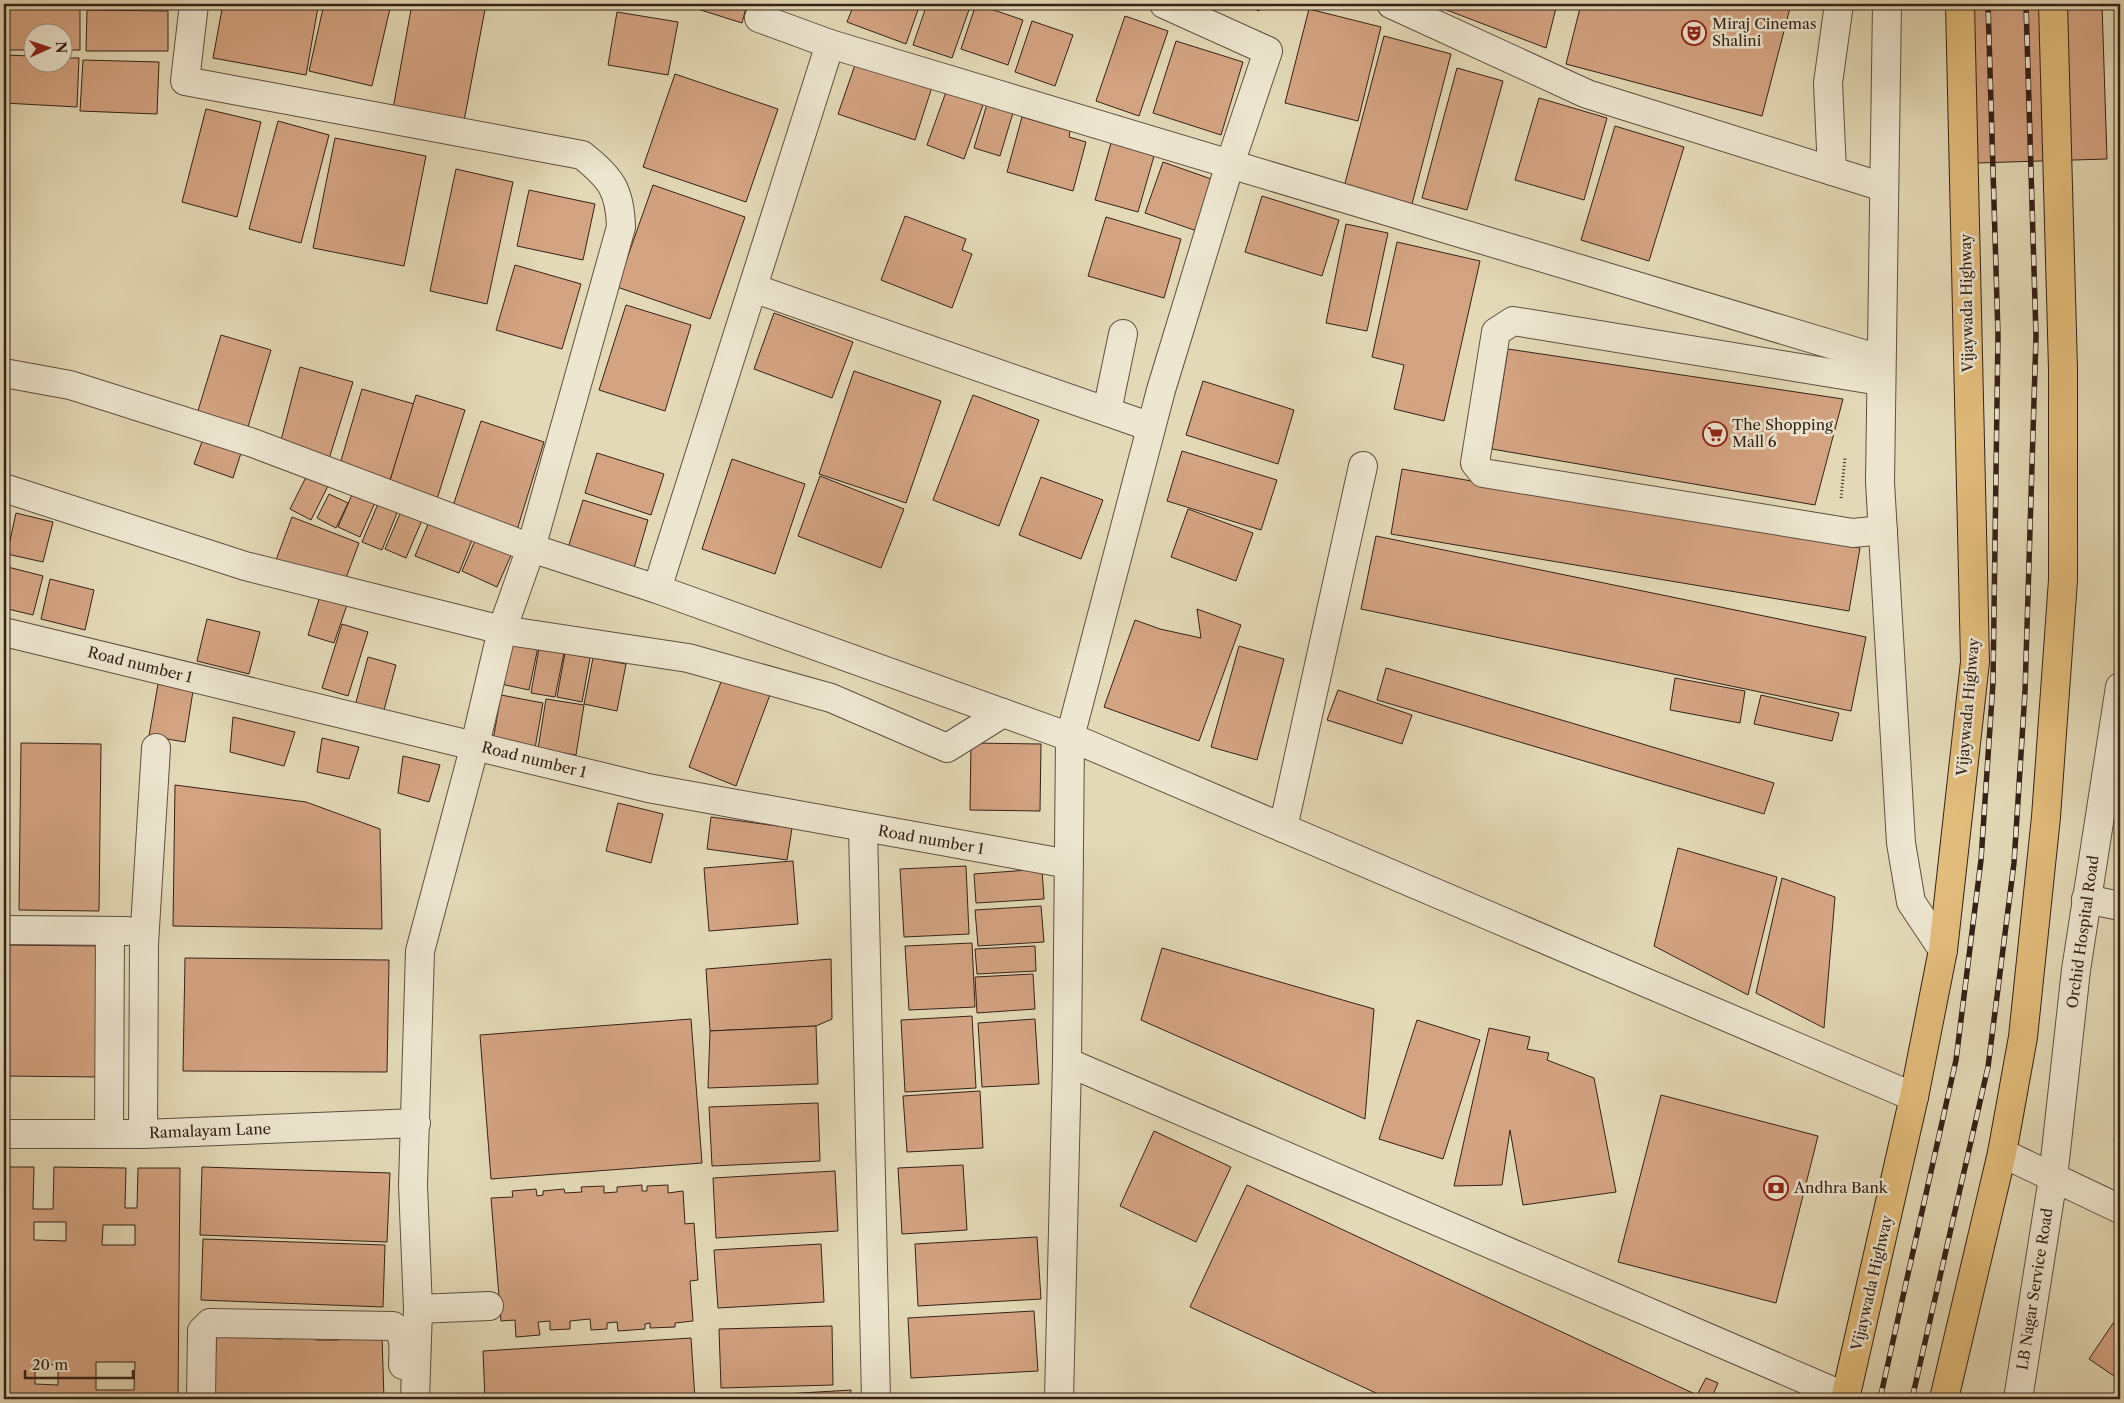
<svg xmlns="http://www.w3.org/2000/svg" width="2124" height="1403" viewBox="0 0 2124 1403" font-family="'Libre Caslon Text',serif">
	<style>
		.building { fill: #d4a382; stroke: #352118; fill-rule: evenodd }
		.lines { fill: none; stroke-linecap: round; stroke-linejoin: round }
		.minor-casing { stroke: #604f40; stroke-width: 30 }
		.highway-casing { stroke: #352118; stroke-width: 30 }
		.path { stroke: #352118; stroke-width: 3; stroke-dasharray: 1 2.5; stroke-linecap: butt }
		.minor { stroke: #ede6d0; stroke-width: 28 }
		.highway { stroke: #e2bc7b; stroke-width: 28 }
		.rail-casing { stroke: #352118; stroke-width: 5.5 }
		.rail { stroke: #ede6d0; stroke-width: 4; stroke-dasharray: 11; stroke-linecap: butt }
		.labels { text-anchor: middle; stroke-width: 5; stroke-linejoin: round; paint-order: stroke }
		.poi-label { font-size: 15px; fill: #352118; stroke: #ede6d0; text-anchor: start }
		.street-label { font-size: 15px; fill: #352118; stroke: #ede6d0 }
	</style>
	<rect width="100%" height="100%" fill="#e3d9b6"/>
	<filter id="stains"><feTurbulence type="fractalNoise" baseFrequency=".004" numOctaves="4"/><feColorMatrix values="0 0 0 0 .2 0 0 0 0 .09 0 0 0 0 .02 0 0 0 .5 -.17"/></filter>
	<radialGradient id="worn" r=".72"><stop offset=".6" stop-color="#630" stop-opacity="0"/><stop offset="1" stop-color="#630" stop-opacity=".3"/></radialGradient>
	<!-- building -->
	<g class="building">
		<path d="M 223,4 L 298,4 L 318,7 L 306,75 L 213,58 Z"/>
		<path d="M 324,4 L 391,4 L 372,86 L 309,71 Z"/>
		<path d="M 412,4 L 486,4 L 464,121 L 393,109 Z"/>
		<path d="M 685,4 L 747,4 L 742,23 L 685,5 Z"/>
		<path d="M 854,4 L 920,4 L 906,44 L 847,22 Z"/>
		<path d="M 927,4 L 971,4 L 952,58 L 913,45 Z"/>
		<path d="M 976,4 L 1023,20 L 1008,65 L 961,49 Z"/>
		<path d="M 1243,4 L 1262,4 L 1259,11 Z"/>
		<path d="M 1431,4 L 1557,4 L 1546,48 Z"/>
		<path d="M 1581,4 L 1791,4 L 1762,116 L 1566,64 Z"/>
		<path d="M 1971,4 L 2102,4 L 2107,159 L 1976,163 Z"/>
		<path d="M 4,5 L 80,5 L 80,50 L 62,50 L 62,32 L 32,32 L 32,50 L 4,50 Z"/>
		<path d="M 1309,9 L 1381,27 L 1358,121 L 1285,103 Z"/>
		<path d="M 87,10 L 168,11 L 168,51 L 86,51 Z"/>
		<path d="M 617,12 L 678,22 L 668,75 L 608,65 Z"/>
		<path d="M 1125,16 L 1168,31 L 1139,116 L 1096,101 Z"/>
		<path d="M 1032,21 L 1073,35 L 1055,86 L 1015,72 Z"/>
		<path d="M 1384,36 L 1451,54 L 1412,204 L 1344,187 Z"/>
		<path d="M 1176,41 L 1243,62 L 1221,135 L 1153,113 Z"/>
		<path d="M 4,55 L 32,56 L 32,62 L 62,62 L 62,58 L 79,58 L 77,107 L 4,103 Z"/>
		<path d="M 83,60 L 159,62 L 157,114 L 80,111 Z"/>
		<path d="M 856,62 L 932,87 L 915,140 L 838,114 Z"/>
		<path d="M 1457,68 L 1503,81 L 1467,210 L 1422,198 Z"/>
		<path d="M 675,74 L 778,109 L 746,202 L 643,167 Z"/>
		<path d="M 947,89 L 984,102 L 964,159 L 927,145 Z"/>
		<path d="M 1539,98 L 1607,118 L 1584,200 L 1515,180 Z"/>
		<path d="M 987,104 L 1013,113 L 1000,156 L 974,148 Z"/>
		<path d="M 206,109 L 261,122 L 237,217 L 182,202 Z"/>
		<path d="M 1022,117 L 1070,131 L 1069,137 L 1086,142 L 1073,191 L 1007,172 Z"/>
		<path d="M 278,121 L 329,135 L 301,243 L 249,229 Z"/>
		<path d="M 1615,126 L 1684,147 L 1649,261 L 1581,240 Z"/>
		<path d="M 335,138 L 426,156 L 404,266 L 313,248 Z"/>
		<path d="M 1111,143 L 1154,156 L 1138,212 L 1095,200 Z"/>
		<path d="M 1163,162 L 1214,180 L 1197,231 L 1145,213 Z"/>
		<path d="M 456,169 L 513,182 L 487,304 L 430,291 Z"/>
		<path d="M 653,185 L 745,217 L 710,319 L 617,287 Z"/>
		<path d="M 529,190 L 595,204 L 583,260 L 517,246 Z"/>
		<path d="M 1262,196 L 1339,220 L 1322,276 L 1245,252 Z"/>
		<path d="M 905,216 L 966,239 L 962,250 L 972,254 L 952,308 L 881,280 Z"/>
		<path d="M 1106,217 L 1181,239 L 1164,298 L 1088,276 Z"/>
		<path d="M 1346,224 L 1388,233 L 1367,331 L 1326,323 Z"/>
		<path d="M 1397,242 L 1480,261 L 1444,421 L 1394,409 L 1404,365 L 1372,357 Z"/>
		<path d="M 515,265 L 581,284 L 562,349 L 496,330 Z"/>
		<path d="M 626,305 L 691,325 L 665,411 L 599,390 Z"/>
		<path d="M 774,313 L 853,342 L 832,398 L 754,369 Z"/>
		<path d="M 221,335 L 271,350 L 247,430 L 197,414 Z"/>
		<path d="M 1508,349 L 1843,399 L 1815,505 L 1492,449 Z"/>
		<path d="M 300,367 L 353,382 L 328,462 L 280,444 Z"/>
		<path d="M 854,371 L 941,401 L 906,503 L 819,474 Z"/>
		<path d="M 1203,381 L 1294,410 L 1278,464 L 1186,435 Z"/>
		<path d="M 362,389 L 414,404 L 389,484 L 340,464 Z"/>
		<path d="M 416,395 L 465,410 L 437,499 L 389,484 Z"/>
		<path d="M 973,395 L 1039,420 L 999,526 L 933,500 Z"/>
		<path d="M 481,421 L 544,442 L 517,530 L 452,509 Z"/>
		<path d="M 204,436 L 242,450 L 233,478 L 194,464 Z"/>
		<path d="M 1182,451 L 1277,480 L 1261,530 L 1167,501 Z"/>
		<path d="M 597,453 L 664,474 L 651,515 L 585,493 Z"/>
		<path d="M 732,459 L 805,484 L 775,574 L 702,549 Z"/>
		<path d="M 1402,469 L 1860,548 L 1849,611 L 1391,534 Z"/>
		<path d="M 308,473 L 329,484 L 311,520 L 290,509 Z"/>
		<path d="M 820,476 L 904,509 L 881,568 L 798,536 Z"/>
		<path d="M 1041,477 L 1103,500 L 1081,559 L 1019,535 Z"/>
		<path d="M 354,490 L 376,500 L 360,537 L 338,527 Z"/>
		<path d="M 329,494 L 348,503 L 336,528 L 317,518 Z"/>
		<path d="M 380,499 L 399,508 L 382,550 L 362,542 Z"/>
		<path d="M 583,500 L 648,520 L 634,568 L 568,548 Z"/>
		<path d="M 402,509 L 423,518 L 406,558 L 385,549 Z"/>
		<path d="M 1188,509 L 1253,533 L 1236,581 L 1171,557 Z"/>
		<path d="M 16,513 L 53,522 L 43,562 L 7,554 Z"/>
		<path d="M 292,517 L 359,543 L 343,586 L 276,560 Z"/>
		<path d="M 431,517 L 474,535 L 459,573 L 415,556 Z"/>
		<path d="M 477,536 L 512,553 L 497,587 L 462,571 Z"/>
		<path d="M 1376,536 L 1866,637 L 1851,711 L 1361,609 Z"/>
		<path d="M 4,566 L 43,576 L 33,615 L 4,608 Z"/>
		<path d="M 50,579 L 94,590 L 85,630 L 41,619 Z"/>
		<path d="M 321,593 L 348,602 L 334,643 L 308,635 Z"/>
		<path d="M 1197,609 L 1241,625 L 1199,741 L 1104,707 L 1135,620 L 1160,629 L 1201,638 Z"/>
		<path d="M 207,619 L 260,632 L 249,674 L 197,661 Z"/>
		<path d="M 342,624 L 368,632 L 348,696 L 322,688 Z"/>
		<path d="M 510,641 L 538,647 L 529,690 L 501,684 Z"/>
		<path d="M 540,643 L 565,648 L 555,697 L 531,693 Z"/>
		<path d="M 1239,646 L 1284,659 L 1257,760 L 1211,747 Z"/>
		<path d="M 565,653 L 590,658 L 582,702 L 557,697 Z"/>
		<path d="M 368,657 L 396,665 L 383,714 L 355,706 Z"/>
		<path d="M 593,658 L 626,664 L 617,711 L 584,704 Z"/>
		<path d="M 1386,668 L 1774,783 L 1764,814 L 1377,700 Z"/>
		<path d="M 724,674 L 771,692 L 736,786 L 689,767 Z"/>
		<path d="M 1675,678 L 1745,691 L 1740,723 L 1670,710 Z"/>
		<path d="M 158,684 L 193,691 L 185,742 L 149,736 Z"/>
		<path d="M 1338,690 L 1412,715 L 1402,744 L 1327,720 Z"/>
		<path d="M 501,695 L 543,703 L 535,748 L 493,740 Z"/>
		<path d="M 1761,695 L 1839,713 L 1832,741 L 1754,724 Z"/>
		<path d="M 546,699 L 584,705 L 576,755 L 538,749 Z"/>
		<path d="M 233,717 L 295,732 L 284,766 L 230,752 Z"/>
		<path d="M 322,738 L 359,747 L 349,779 L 317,772 Z"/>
		<path d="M 21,743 L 101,744 L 99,911 L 19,910 Z"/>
		<path d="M 971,743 L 1041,744 L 1040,811 L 970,810 Z"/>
		<path d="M 403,756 L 440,765 L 429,802 L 398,793 Z"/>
		<path d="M 175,785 L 306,802 L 380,829 L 382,929 L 173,926 Z"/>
		<path d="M 618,803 L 663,814 L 651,863 L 606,851 Z"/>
		<path d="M 711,817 L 792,828 L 787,860 L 707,849 Z"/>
		<path d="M 1678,848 L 1777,877 L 1748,995 L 1654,946 Z"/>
		<path d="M 793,861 L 798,924 L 709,931 L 704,868 Z"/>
		<path d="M 966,866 L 969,934 L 904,937 L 900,869 Z"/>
		<path d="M 1042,869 L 1044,899 L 976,903 L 974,874 Z"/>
		<path d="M 1782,878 L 1835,897 L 1824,1028 L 1756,993 Z"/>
		<path d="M 1041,906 L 1044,942 L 978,946 L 975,910 Z"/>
		<path d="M 972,943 L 975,1007 L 909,1010 L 905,946 Z"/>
		<path d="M 4,945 L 100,946 L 99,1077 L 4,1076 Z"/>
		<path d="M 1035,946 L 1036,971 L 977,974 L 975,949 Z"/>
		<path d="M 1162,948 L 1374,1009 L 1365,1119 L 1141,1020 Z"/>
		<path d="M 185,958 L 389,960 L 387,1072 L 183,1071 Z"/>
		<path d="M 831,959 L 832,1019 L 816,1026 L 710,1031 L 706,969 Z"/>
		<path d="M 1033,974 L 1035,1009 L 977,1013 L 975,977 Z"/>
		<path d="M 972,1016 L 976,1088 L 905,1092 L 901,1020 Z"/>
		<path d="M 691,1019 L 702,1163 L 491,1179 L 480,1035 Z"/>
		<path d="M 1035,1019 L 1039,1084 L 982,1087 L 978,1023 Z"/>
		<path d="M 1417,1020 L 1480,1040 L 1443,1159 L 1379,1139 Z"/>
		<path d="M 816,1026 L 818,1084 L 708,1088 L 710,1031 Z"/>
		<path d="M 1489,1028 L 1530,1037 L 1527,1049 L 1549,1053 L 1547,1060 L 1594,1078 L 1616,1192 L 1523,1205 L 1510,1130 L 1502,1185 L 1454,1186 Z"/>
		<path d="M 980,1091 L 983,1148 L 907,1152 L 903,1096 Z"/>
		<path d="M 2120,1094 L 2120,1144 L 2114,1140 Z"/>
		<path d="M 1661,1095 L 1818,1136 L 1776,1303 L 1618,1262 Z"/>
		<path d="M 818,1103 L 820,1161 L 712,1166 L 709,1107 Z"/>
		<path d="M 1154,1131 L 1231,1167 L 1196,1242 L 1120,1206 Z"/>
		<path d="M 963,1165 L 967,1230 L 902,1234 L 898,1168 Z"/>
		<path d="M 4,1167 L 34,1167 L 33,1209 L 53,1209 L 54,1167 L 126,1168 L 125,1208 L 137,1208 L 138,1168 L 180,1168 L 178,1399 L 4,1399 ZM 34,1222 L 66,1222 L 66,1241 L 34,1240 ZM 103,1225 L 135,1225 L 135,1245 L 102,1245 ZM 96,1362 L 135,1362 L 134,1390 L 96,1390 ZM 35,1364 L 58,1365 L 58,1385 L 35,1384 Z"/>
		<path d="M 202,1167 L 390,1173 L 387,1242 L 200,1235 Z"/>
		<path d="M 835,1171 L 838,1231 L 716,1238 L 713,1178 Z"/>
		<path d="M 642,1185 L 642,1191 L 647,1191 L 647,1186 L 668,1185 L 668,1193 L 683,1191 L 685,1224 L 694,1223 L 698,1280 L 690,1281 L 693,1321 L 675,1323 L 675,1327 L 650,1328 L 650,1323 L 645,1324 L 645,1329 L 618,1331 L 617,1322 L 607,1323 L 607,1329 L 591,1330 L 590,1319 L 570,1321 L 570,1329 L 550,1330 L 550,1321 L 538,1322 L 540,1335 L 516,1337 L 515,1320 L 501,1321 L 491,1198 L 513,1197 L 512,1191 L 536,1189 L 537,1196 L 543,1195 L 543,1191 L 564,1189 L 565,1193 L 582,1192 L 581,1187 L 604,1186 L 604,1193 L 617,1192 L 617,1187 Z"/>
		<path d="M 1247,1185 L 1697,1395 L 1706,1378 L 1718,1383 L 1711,1399 L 1389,1399 L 1190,1307 Z"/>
		<path d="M 1037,1237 L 1041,1299 L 918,1306 L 915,1244 Z"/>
		<path d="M 203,1239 L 385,1245 L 383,1307 L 201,1300 Z"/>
		<path d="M 821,1244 L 824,1302 L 718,1308 L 714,1250 Z"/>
		<path d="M 1034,1311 L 1038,1371 L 911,1378 L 908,1318 Z"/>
		<path d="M 2120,1313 L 2120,1380 L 2089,1359 Z"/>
		<path d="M 832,1326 L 833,1385 L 721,1388 L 719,1329 Z"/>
		<path d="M 226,1328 L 261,1329 L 261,1338 L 282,1339 L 283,1329 L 316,1330 L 316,1340 L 339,1340 L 339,1330 L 382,1337 L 384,1399 L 204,1399 L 203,1352 L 216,1352 L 216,1337 L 226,1337 Z"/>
		<path d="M 691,1338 L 695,1399 L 485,1399 L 483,1351 Z"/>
		<path d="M 851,1390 L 851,1399 L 718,1399 L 718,1398 Z"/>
	</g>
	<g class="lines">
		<defs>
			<g id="minor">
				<path d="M 194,4 L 185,81 L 582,155 C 611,178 620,190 621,227 L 531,548 L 502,630 L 475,745 L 420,951 L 413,1185 L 418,1309 L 415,1399"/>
				<path d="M 1391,4 L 1587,94 L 1883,187"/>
				<path d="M 1887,4 L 1880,482 L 1901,843 L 1911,902 L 1943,950"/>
				<path d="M 830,44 L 1880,359"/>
				<path d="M 1832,171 L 1828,83 L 1839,4"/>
				<path d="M 753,288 L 1151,427"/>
				<path d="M 4,373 L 70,385 L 253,443 L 531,548 L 657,589 L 1070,737 L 1914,1097"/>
				<path d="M 1880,381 L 1513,321 L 1496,332 L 1475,463 L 1483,473 L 1853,533 L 1883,530"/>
				<path d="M 1107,411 L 1123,334"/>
				<path d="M 4,488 L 245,566 L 502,630 L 688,658 L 831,698 L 947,748 L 1003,713"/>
				<path d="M 657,589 L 830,44 L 759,18 L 764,4"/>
				<path d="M 4,632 L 648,788 L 1069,864"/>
				<path d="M 863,828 L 876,1399"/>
				<path d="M 1283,828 L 1363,466"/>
				<path d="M 2086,899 L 2120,906"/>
				<path d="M 4,930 L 127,931"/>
				<path d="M 1067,1062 L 1846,1397"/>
				<path d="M 4,1134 L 143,1134 L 416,1123"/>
				<path d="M 109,1134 L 110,931"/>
				<path d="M 143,1134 L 144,944 L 156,748"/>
				<path d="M 2002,1153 L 2120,1209"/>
				<path d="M 418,1309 L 489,1306"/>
				<path d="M 201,1399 L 202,1331 L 210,1323 L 393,1326 C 407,1334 403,1351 403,1365"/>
				<path d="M 1059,1399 L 1067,1062 L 1070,737 L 1161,390 L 1230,164 L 1268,51 L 1164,4"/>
				<path d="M 2018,1399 L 2053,1178 L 2076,970 L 2120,687"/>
			</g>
			<g id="highway">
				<path d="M 1845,1399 L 1914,1097 L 1943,950 L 1975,662 L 1960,4"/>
				<path d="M 1944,1399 L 2002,1153 L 2023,1037 L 2046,817 L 2063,580 L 2063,369 L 2053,4"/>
			</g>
		</defs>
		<!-- minor casing -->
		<use href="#minor" class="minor-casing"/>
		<!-- highway casing -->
		<use href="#highway" class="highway-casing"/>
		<!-- path -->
		<path class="path" d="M 1841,498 L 1845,457"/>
		<!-- minor -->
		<use href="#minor" class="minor"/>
		<!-- highway -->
		<use href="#highway" class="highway"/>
		<defs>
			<g id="rail">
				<path d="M 1880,1399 L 1956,1060 L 1981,860 L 1993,683 L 1998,335 L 1988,4"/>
				<path d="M 1912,1399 L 1988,1067 L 2014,863 L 2025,692 L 2036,336 L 2026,4"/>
			</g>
		</defs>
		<!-- rail casing -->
		<use href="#rail" class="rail-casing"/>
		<!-- rail -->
		<use href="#rail" class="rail"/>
	</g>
	<!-- icons -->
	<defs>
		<symbol id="theatre-ring" viewBox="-11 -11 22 22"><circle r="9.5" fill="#ede6d0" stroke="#8f2418" stroke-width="1.5"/><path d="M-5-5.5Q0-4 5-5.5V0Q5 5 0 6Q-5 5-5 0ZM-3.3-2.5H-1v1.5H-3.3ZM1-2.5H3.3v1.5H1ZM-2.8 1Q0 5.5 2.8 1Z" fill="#8f2418"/></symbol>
		<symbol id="supermarket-ring" viewBox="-11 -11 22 22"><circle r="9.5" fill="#ede6d0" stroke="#8f2418" stroke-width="1.5"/><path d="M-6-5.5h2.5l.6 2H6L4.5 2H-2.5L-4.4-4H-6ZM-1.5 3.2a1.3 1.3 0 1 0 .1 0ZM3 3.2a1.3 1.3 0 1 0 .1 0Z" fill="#8f2418"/></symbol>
		<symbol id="bank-ring" viewBox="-11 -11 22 22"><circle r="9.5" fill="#ede6d0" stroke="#8f2418" stroke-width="1.5"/><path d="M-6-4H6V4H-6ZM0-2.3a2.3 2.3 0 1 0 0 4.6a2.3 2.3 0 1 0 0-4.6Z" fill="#8f2418"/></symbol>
	</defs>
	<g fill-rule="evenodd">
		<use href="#theatre-ring" x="1680" y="19" width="28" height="28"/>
		<use href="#supermarket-ring" x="1701" y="420" width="28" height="28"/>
		<use href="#bank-ring" x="1762" y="1174" width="28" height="28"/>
	</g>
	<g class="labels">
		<!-- poi labels -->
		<g class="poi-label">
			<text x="1712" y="29">Miraj Cinemas<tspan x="1712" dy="17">Shalini</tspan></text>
			<text x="1732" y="430">The Shopping<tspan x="1732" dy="17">Mall 6</tspan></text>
			<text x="1794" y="1193">Andhra Bank</text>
		</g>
		<!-- street labels -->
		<g class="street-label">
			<text transform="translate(1967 303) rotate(-91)" y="5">Vijaywada Highway</text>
			<text transform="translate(140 665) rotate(14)" y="5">Road number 1</text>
			<text transform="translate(1968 707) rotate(-85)" y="5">Vijaywada Highway</text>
			<text transform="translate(534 760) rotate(14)" y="5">Road number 1</text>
			<text transform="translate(931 840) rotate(10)" y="5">Road number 1</text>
			<text transform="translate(2083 932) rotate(-82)" y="5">Orchid Hospital Road</text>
			<text transform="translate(210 1131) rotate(-2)" y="5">Ramalayam Lane</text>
			<text transform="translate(1872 1283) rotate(-77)" y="5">Vijaywada Highway</text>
			<text transform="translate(2035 1289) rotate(-81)" y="5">LB Nagar Service Road</text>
		</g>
	</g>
	<!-- margin -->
	<rect width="2124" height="1403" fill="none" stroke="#e3d9b6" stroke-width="20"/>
	<rect x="5" y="5" width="2114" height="1393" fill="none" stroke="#352118" stroke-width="2.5"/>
	<rect x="10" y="10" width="2104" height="1383" fill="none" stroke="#352118"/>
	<!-- north arrow -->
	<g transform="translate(48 48) rotate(87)"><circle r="24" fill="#ede6d0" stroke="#a39786"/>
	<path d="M0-4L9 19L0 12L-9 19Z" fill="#8f2418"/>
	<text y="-8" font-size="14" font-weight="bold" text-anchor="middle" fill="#352118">N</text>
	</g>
	<!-- scale -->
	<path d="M25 1370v8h108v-8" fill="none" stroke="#352118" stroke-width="2.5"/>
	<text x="32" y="1370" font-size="15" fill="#352118" stroke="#ede6d0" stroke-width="4" paint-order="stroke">20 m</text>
	<rect width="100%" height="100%" filter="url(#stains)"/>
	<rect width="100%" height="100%" fill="url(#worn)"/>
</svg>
